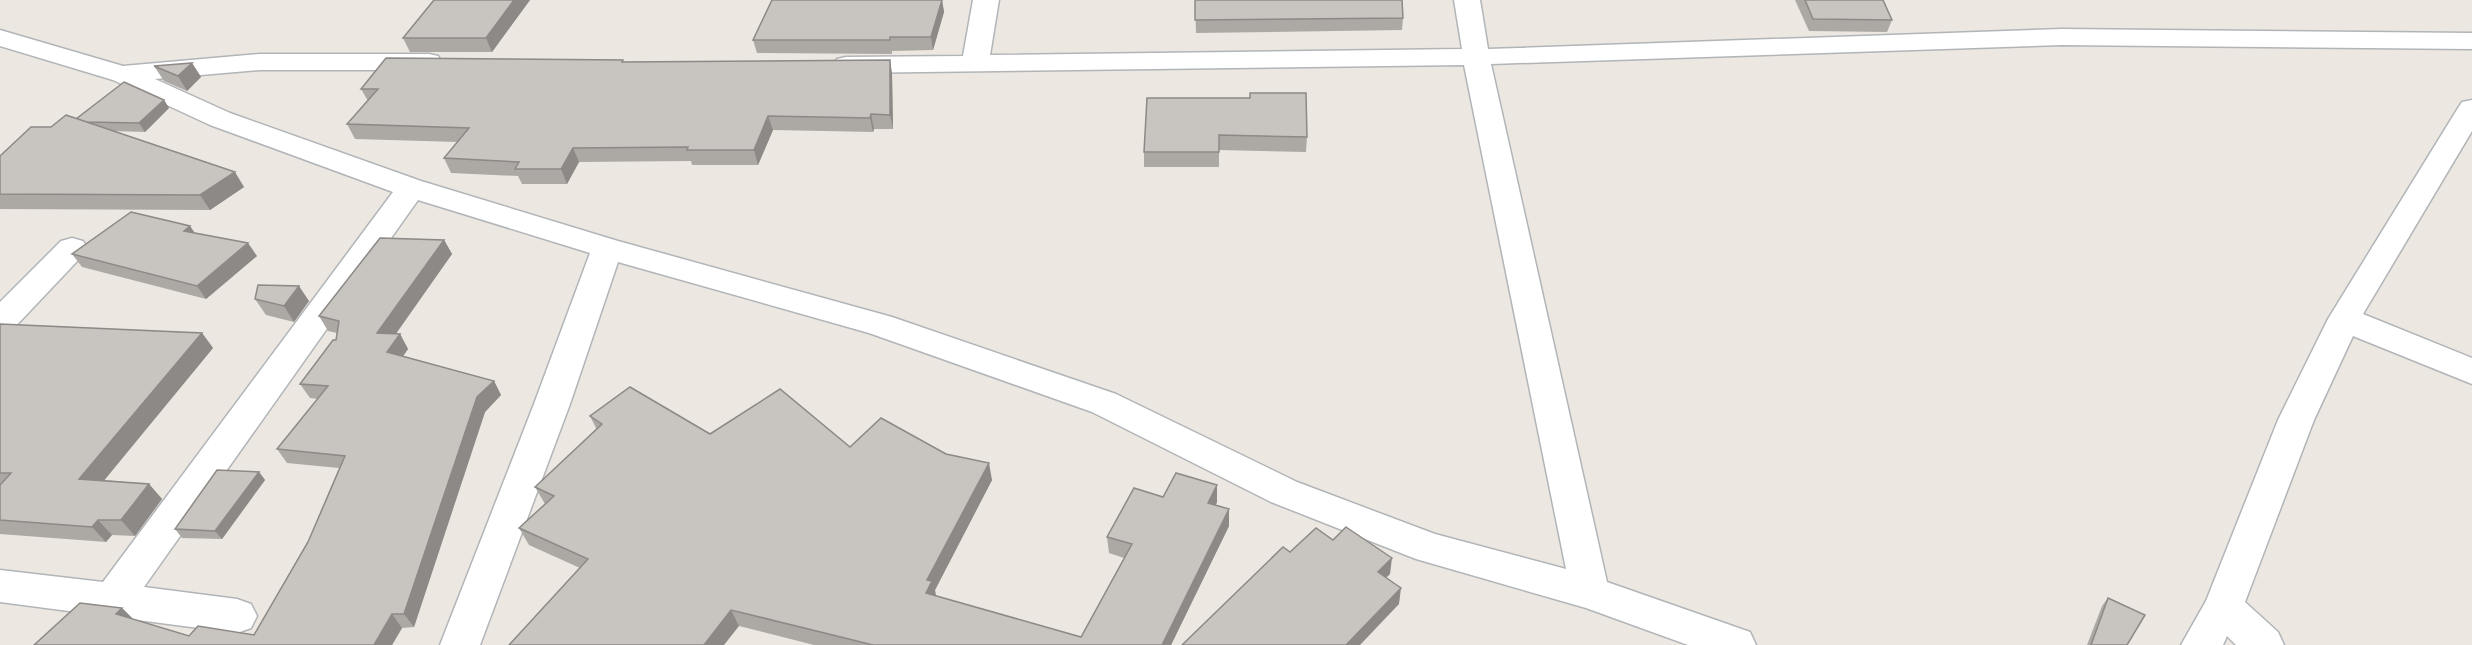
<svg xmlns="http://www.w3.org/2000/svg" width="2472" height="645" viewBox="0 0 2472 645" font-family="Helvetica,sans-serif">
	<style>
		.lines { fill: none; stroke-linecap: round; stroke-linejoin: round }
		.minor-casing { stroke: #b1b5b8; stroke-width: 3 }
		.minor { fill: #fff; fill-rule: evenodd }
		.wall { fill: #aca9a5 }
		.shaded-wall { fill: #8c8986 }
		.building { fill: #c8c4c0; stroke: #8c8986; stroke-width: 1.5 }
	</style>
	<rect width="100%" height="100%" fill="#ece7e1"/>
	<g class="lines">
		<defs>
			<g id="minor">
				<path d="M 973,0 L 999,0 L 990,55 L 1462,49 L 1454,0 L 1480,0 L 1488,49 L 2062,29 L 2472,33 L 2472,49 L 2062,45 L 1491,64 L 1607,582 L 1750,632 L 1756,645 L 1688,645 L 1586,608 L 1416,559 L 1271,502 L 1092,412 L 869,333 L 618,262 L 570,404 L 480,645 L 440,645 L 534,404 L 590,253 L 418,200 L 144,587 L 237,599 L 251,604 L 257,616 L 251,628 L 237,633 L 0,602 L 0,570 L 103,582 L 393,192 L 210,125 L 113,80 L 0,46 L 0,30 L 123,66 L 260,54 L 429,54 L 438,56 L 442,62 L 438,68 L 429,70 L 260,70 L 155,79 L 230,113 L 421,181 L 618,241 L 892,317 L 1116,394 L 1297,482 L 1435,534 L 1566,569 L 1464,65 L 846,73 L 837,71 L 833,65 L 837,59 L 846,57 L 963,56 Z"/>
				<path d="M 2472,100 L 2472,131 L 2363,314 L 2472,358 L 2472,384 L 2353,336 L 2314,420 L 2245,602 L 2278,632 L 2284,645 L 2236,645 L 2227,636 L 2223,645 L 2181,645 L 2206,601 L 2278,420 L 2328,319 L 2458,108 L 2462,102 Z"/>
				<path d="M 72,238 L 83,241 L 88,248 L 83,255 L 12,330 L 0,333 L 0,302 L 61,241 Z"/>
			</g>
		</defs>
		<!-- minor casing -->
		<use href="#minor" class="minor-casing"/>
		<!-- minor -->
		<use href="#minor" class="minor"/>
	</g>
	<!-- wall -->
	<g class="wall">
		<path d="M 434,0 L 530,0 L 492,52 L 410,52 L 403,38 Z"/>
		<path d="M 942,0 L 944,12 L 933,50 L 892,51 L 892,54 L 757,53 L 753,40 Z"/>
		<path d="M 1195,0 L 1403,18 L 1402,30 L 1196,33 Z"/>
		<path d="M 1795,0 L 1883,0 L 1892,20 L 1887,32 L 1809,31 Z"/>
		<path d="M 890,60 L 892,74 L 893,129 L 874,129 L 873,132 L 773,130 L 758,165 L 692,165 L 691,161 L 579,162 L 567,184 L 522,184 L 518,176 L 451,173 L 444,158 L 458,142 L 355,139 L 347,124 L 368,101 L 361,89 L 624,62 Z"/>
		<path d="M 192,63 L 201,77 L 187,91 L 164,81 L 154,66 Z"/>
		<path d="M 1147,98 L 1307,137 L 1306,152 L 1219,150 L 1219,167 L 1144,167 L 1144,152 Z"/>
		<path d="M 164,100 L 169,108 L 145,132 L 111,131 L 244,187 L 210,210 L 0,209 L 0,156 L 51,127 L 76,119 Z"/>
		<path d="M 190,226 L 194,233 L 257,256 L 206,299 L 82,267 L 72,254 Z"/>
		<path d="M 380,238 L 444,240 L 452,254 L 395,334 L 400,334 L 408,349 L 403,356 L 494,381 L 501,395 L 485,412 L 414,627 L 402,628 L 392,645 L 34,645 L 80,603 L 122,608 L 133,619 L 189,636 L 198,626 L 254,635 L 308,542 L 339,468 L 287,463 L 277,449 L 318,399 L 310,398 L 300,384 L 333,340 L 336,340 L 337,333 L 328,331 L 319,316 Z"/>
		<path d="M 255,299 L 309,301 L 294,322 L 266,315 Z"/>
		<path d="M 0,324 L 202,333 L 213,348 L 104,480 L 149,484 L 162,499 L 135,536 L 112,535 L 106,542 L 0,534 Z"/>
		<path d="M 590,416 L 710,434 L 850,447 L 992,480 L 935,590 L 936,596 L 1081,637 L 1124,558 L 1109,553 L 1107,537 L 1163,497 L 1217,502 L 1216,505 L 1229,526 L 1171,645 L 814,645 L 739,626 L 580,568 L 529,545 L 519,528 L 545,504 L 535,487 L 597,430 Z"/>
		<path d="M 259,472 L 265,480 L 222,539 L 182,538 L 175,529 Z"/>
		<path d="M 2108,598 L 2127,645 L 2087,645 L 2102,606 Z"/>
	</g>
	<!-- shaded-wall -->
	<g class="shaded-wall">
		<path d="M 514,0 L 530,0 L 492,52 L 486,38 Z"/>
		<path d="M 942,0 L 944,12 L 933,50 L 931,37 Z"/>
		<path d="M 890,60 L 892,74 L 893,129 L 890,115 Z"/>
		<path d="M 192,63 L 201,77 L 187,91 L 178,76 Z"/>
		<path d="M 164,100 L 169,108 L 145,132 L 139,123 Z"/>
		<path d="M 871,114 L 874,129 L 873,132 L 870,118 Z"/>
		<path d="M 768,116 L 773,130 L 758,165 L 754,150 Z"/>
		<path d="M 573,148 L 579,162 L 567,184 L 561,169 Z"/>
		<path d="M 235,172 L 244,187 L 210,210 L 200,195 Z"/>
		<path d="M 190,226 L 199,239 L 184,231 Z"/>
		<path d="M 444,240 L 452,254 L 386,348 L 377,333 Z"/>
		<path d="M 248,243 L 257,256 L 206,299 L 197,286 Z"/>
		<path d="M 299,286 L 309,301 L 294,322 L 284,306 Z"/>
		<path d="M 202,333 L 213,348 L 93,494 L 79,479 Z"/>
		<path d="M 400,334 L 408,349 L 396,366 L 387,352 Z"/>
		<path d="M 494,381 L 501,395 L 485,412 L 414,627 L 404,614 L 477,397 Z"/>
		<path d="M 989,463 L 992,480 L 935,590 L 936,598 L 926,593 L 927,580 Z"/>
		<path d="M 259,472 L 265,480 L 222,539 L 215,531 Z"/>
		<path d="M 149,484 L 162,499 L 135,536 L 121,520 Z"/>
		<path d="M 1217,485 L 1217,502 L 1209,519 L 1208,503 Z"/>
		<path d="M 1229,509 L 1229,526 L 1171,645 L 1162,645 Z"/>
		<path d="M 98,520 L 112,535 L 106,542 L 92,527 Z"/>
		<path d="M 1392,558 L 1390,574 L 1376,588 L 1378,572 Z"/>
		<path d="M 1401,588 L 1399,604 L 1360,645 L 1346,645 Z"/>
		<path d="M 122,608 L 136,622 L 116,614 Z"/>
		<path d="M 731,610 L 739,626 L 724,645 L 704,645 Z"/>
		<path d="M 392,614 L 402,628 L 392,645 L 374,645 Z"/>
	</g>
	<!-- building -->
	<g class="building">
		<path d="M 434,0 L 514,0 L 486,38 L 403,38 Z"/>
		<path d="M 772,0 L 942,0 L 931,37 L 890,37 L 890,40 L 753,40 Z"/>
		<path d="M 1195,0 L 1402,0 L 1403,18 L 1195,20 Z"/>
		<path d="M 1805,0 L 1883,0 L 1892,20 L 1813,19 Z"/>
		<path d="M 386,58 L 623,60 L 622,62 L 890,60 L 890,115 L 871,114 L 870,118 L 768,116 L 754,150 L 687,150 L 688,147 L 573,148 L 561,169 L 515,169 L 519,162 L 444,158 L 469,128 L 347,124 L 378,89 L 361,89 Z"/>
		<path d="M 192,63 L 178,76 L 154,66 Z"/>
		<path d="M 124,82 L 164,100 L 139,123 L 85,122 L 76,119 Z"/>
		<path d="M 1250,93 L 1306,93 L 1307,137 L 1219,135 L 1219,152 L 1144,152 L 1147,98 L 1250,98 Z"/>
		<path d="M 66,115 L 235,172 L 200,195 L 0,194 L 0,156 L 31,127 L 51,127 Z"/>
		<path d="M 131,212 L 190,226 L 184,231 L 248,243 L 197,286 L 72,254 Z"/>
		<path d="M 380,238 L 444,240 L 377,333 L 400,334 L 387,352 L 494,381 L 477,397 L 404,614 L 392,614 L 374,645 L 34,645 L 80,603 L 122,608 L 116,614 L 189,636 L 198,626 L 254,635 L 308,542 L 345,456 L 277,449 L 328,386 L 300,384 L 333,340 L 336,340 L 339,321 L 319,316 Z"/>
		<path d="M 258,285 L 299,286 L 284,306 L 255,299 Z"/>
		<path d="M 0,324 L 202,333 L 79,479 L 149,484 L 121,520 L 98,520 L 92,527 L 0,520 L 0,485 L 11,473 L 0,473 Z"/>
		<path d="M 630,387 L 710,434 L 780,389 L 850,447 L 881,418 L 946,454 L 989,463 L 927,580 L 932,581 L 926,593 L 1081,637 L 1132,544 L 1107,537 L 1134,488 L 1163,497 L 1176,473 L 1217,485 L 1208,503 L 1229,509 L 1162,645 L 873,645 L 731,610 L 704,645 L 509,645 L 588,559 L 519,528 L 554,496 L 535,487 L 602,424 L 590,416 Z"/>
		<path d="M 217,470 L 259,472 L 215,531 L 175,529 Z"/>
		<path d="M 1346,527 L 1392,558 L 1378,572 L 1401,588 L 1346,645 L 1182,645 L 1283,547 L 1290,552 L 1316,528 L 1333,540 Z"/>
		<path d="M 2108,598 L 2145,615 L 2127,645 L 2091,645 Z"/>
	</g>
</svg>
